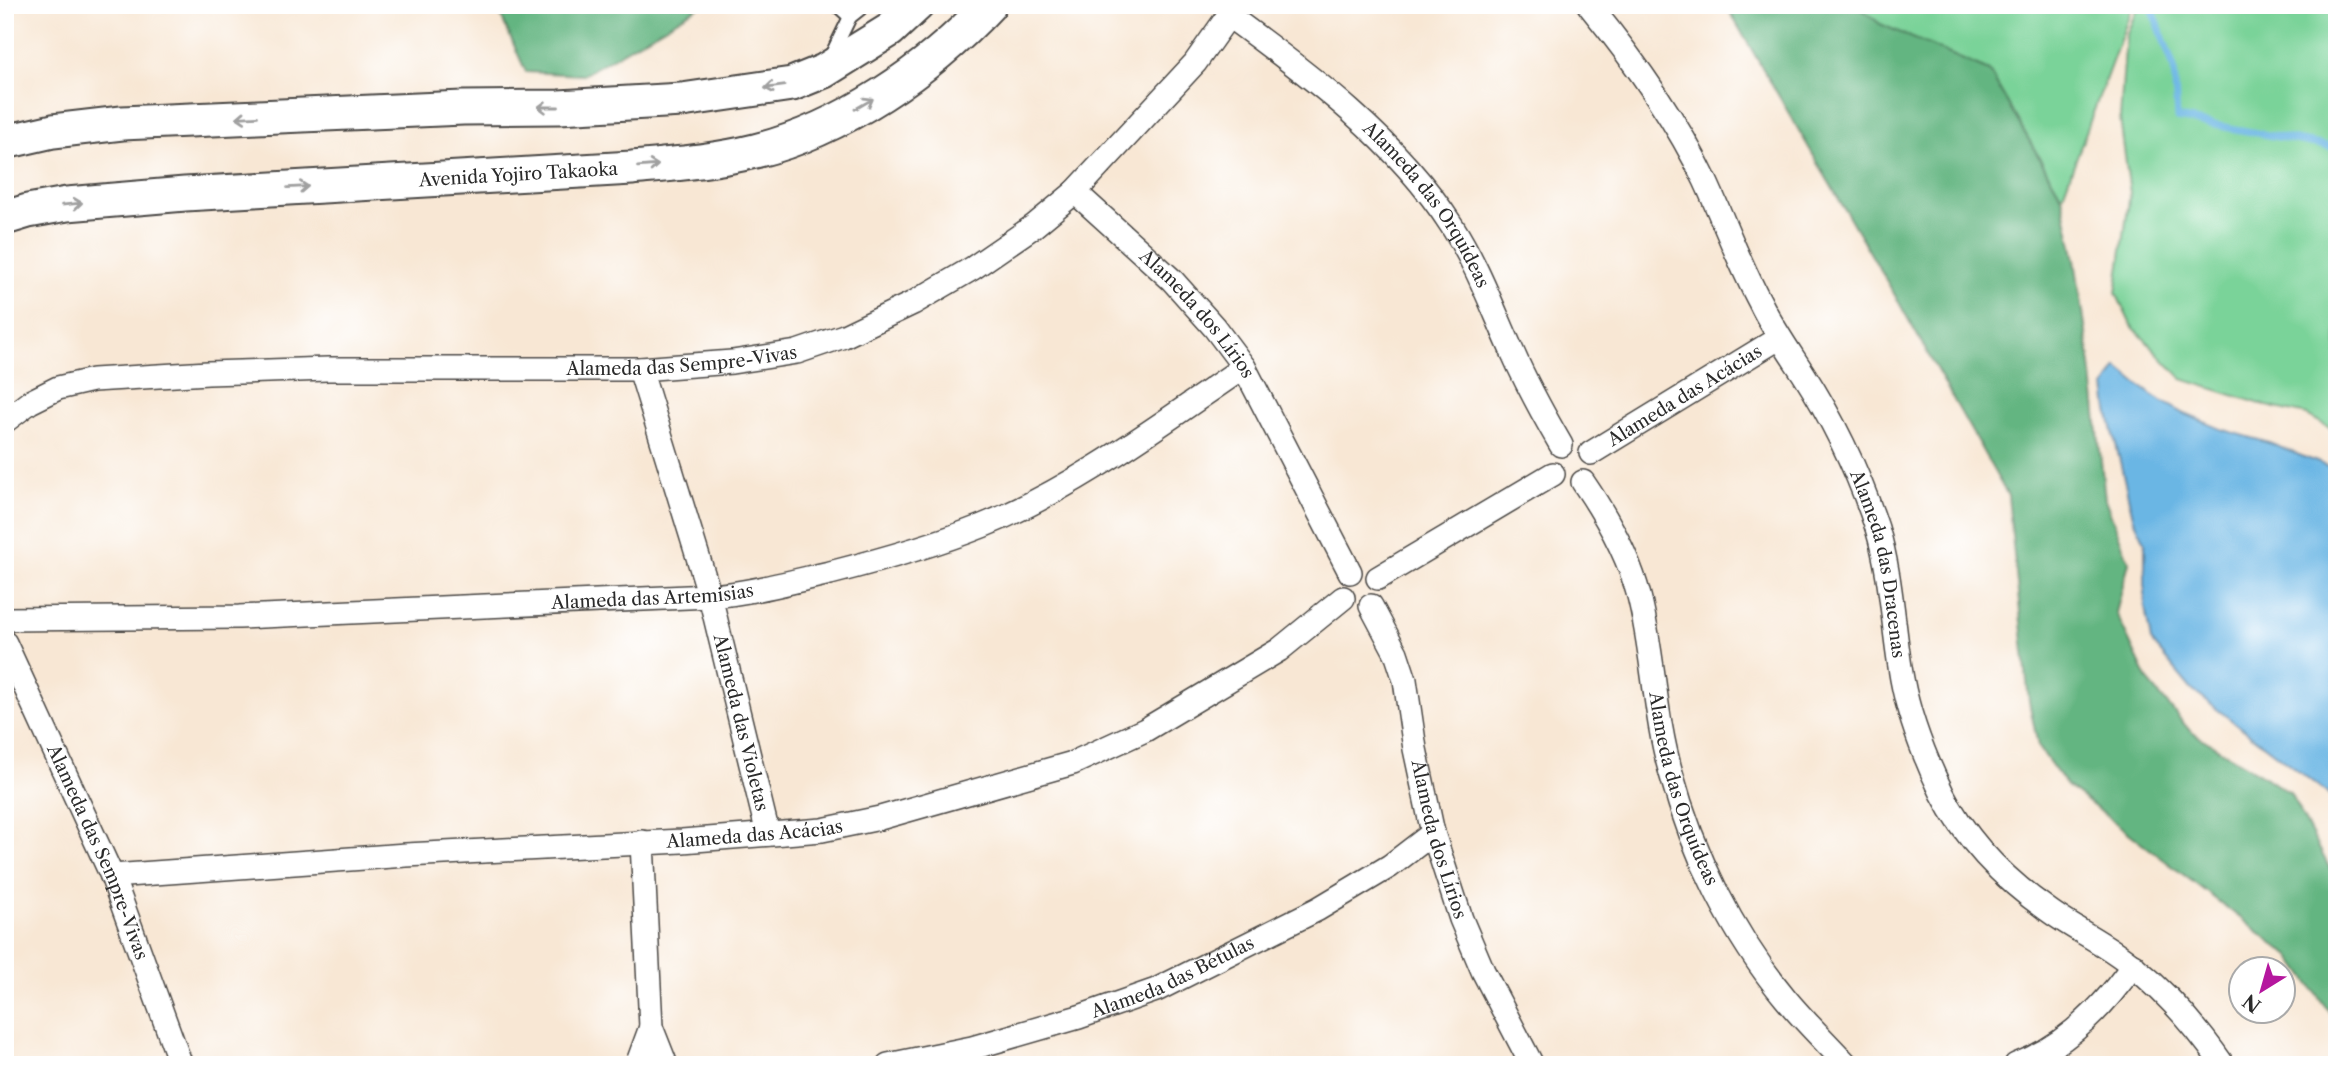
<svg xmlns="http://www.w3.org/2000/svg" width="2342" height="1070" viewBox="0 0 2342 1070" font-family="'Libre Caslon Text',serif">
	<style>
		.green { fill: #7ad399; stroke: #527f62; stroke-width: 2 }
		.forest { fill: #63b581; stroke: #477056; stroke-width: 2 }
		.water { fill: #6ab6e4; stroke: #4a7088; stroke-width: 2 }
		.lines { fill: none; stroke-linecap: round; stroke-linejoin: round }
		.stream { stroke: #6ab6e4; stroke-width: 7 }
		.service-casing { stroke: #4a4744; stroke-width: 16 }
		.minor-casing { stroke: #4a4744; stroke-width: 26 }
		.secondary-casing { stroke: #4a4744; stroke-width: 37 }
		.service { stroke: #fff; stroke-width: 12 }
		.minor { stroke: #fff; stroke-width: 23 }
		.secondary { stroke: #fff; stroke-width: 33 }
		.oneway { stroke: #a0a0a0 }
		.labels { text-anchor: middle; stroke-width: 5; stroke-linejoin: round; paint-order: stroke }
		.street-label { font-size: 18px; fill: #2b2b2b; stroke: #fff }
	</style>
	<rect width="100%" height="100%" fill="#fff"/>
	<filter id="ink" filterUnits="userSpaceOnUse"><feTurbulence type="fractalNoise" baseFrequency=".0143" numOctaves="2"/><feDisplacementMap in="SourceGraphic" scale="14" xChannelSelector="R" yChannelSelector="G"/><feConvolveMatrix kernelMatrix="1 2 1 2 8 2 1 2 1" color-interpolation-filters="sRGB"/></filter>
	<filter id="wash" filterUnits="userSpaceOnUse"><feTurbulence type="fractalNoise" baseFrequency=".00686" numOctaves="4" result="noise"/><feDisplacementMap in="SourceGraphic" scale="28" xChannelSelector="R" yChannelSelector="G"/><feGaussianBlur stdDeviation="1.57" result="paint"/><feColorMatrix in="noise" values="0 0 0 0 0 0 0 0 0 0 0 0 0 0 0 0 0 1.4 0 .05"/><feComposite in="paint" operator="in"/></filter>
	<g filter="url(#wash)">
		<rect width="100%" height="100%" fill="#f8e7d4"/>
		<!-- green -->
		<g class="green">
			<path d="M 1857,5 L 2133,5 L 2062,197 L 1989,71 L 1880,24 Z"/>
			<path d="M 2139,5 L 2337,5 L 2337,432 L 2307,415 L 2267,406 L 2182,379 L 2131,325 L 2116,293 L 2130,193 L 2120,119 L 2126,35 Z"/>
		</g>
		<!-- forest -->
		<g class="forest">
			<path d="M 496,5 L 702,5 L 583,75 L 526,72 Z"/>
			<path d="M 1724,5 L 1857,5 L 1880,24 L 1989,71 L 2062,197 L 2075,260 L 2091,365 L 2105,499 L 2129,562 L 2116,613 L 2148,681 L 2190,731 L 2290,793 L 2337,882 L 2337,1023 L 2290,956 L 2066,785 L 2038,746 L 2029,701 L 2008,496 L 1893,292 L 1731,14 Z"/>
		</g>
		<!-- water -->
		<path class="water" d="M 2117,367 L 2153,396 L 2185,414 L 2221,429 L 2269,443 L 2337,470 L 2337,804 L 2335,799 L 2192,690 L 2151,641 L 2145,607 L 2145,542 L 2133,517 L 2108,410 L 2105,387 Z"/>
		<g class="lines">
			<!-- stream -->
			<path class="stream" d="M 2151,5 L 2174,68 L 2177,118 L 2337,148"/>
		</g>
	</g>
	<g filter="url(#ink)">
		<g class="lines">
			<defs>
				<g id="service">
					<path d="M 837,5 L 850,17"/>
					<path d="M 831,56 L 850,17 L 865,5"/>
				</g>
				<g id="minor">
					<path id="s1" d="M 1589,5 C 1633,59 1675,117 1705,180 C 1724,221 1739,263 1760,302 C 1772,327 1788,350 1803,373 C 1834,421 1859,474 1877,528 C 1892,577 1893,629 1902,679 C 1909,717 1925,758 1942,793 C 1966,840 2005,880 2048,910 C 2075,930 2107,944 2133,966 C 2168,994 2198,1029 2223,1065"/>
					<path id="s2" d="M 1229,16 C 1311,76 1397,140 1452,226 C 1477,265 1493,309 1512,351 C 1526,383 1543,414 1561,445"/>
					<path id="s3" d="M 1075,192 L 1172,280 L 1214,327 L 1244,367 L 1350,572"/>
					<path id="s4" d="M 640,369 L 710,596 L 768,834"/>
					<path id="s5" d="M 5,421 L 30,402 L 58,388 L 93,380 L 208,373 L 328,369 L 640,369 L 732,362 L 797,352 L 844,336 L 913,303 L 973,268 L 1034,226 L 1075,192 L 1195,63 L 1236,5"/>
					<path id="s6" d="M 1591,453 L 1779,338"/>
					<path id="s7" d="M 1583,482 C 1607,517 1628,554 1639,596 C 1654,654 1654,715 1671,773 C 1693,854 1732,934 1786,999 C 1805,1022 1827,1043 1847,1065"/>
					<path d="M 1378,578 L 1553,474"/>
					<path id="s8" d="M 1371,606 L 1396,653 L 1405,680 L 1415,749 L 1433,833 L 1461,919 L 1483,971 L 1532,1065"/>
					<path id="s9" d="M 5,619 L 239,617 L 710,596 C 750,593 790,582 830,573 C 881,560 932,546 982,526 C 1074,489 1162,423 1244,367"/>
					<path id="s10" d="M 5,643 L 112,876 L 181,1065"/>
					<path d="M 642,842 L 651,1027 L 666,1065"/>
					<path id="s11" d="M 112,876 L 406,855 L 682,841 L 822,830 L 880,818 L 1073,763 L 1145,730 L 1279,650 L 1343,598"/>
					<path d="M 637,1065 L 651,1027"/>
					<path id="s12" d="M 888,1065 L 972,1048 L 1079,1017 L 1156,990 L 1318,909 L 1390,866 L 1433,833"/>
					<path d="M 2016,1065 C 2066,1046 2103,1008 2133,965"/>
				</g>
				<g id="secondary">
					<path d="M 5,142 L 53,131 L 122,123 L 463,108 L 559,107 L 682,100 L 792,84 L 824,71 L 890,30 L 917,5"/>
					<path id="s13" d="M 5,218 L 28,211 L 67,204 L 185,194 L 632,168 C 674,164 715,161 755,151 C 841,130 929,70 989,5"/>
				</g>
			</defs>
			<!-- service casing -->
			<use href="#service" class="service-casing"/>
			<!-- minor casing -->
			<use href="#minor" class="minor-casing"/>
			<!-- secondary casing -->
			<use href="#secondary" class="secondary-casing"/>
			<!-- service -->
			<use href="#service" class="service"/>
			<!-- minor -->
			<use href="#minor" class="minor"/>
			<!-- secondary -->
			<use href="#secondary" class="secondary"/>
		</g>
		<!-- one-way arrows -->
		<defs><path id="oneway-shaft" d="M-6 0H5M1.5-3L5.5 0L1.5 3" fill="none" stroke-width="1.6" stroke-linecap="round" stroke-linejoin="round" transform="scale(1.75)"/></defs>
		<g class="oneway">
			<use href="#oneway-shaft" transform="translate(775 87) rotate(172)"/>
			<use href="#oneway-shaft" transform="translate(864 104) rotate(-30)"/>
			<use href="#oneway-shaft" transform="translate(548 107) rotate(180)"/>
			<use href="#oneway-shaft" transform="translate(247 117) rotate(177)"/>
			<use href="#oneway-shaft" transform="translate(648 166) rotate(-5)"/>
			<use href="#oneway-shaft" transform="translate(298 187) rotate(-3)"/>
			<use href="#oneway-shaft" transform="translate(72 204) rotate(-6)"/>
		</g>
	</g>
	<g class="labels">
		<!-- street labels -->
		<g class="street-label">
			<text dy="6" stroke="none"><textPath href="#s13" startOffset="516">Avenida Yojiro Takaoka</textPath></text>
			<text dy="6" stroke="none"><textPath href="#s2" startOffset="276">Alameda das Orquídeas</textPath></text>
			<text dy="6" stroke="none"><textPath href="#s3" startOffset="173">Alameda dos Lírios</textPath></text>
			<text dy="6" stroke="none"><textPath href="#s5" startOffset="688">Alameda das Sempre-Vivas</textPath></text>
			<text dy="6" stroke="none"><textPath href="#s6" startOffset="110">Alameda das Acácias</textPath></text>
			<text dy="6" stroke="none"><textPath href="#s1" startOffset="635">Alameda das Dracenas</textPath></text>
			<text dy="6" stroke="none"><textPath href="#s9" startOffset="648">Alameda das Artemisias</textPath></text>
			<text dy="6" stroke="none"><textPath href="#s4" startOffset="368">Alameda das Violetas</textPath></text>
			<text dy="6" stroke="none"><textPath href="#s7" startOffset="326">Alameda das Orquídeas</textPath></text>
			<text dy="6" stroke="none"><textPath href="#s11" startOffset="644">Alameda das Acácias</textPath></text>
			<text dy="6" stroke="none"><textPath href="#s8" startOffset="245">Alameda dos Lírios</textPath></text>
			<text dy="6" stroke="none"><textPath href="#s10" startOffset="229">Alameda das Sempre-Vivas</textPath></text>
			<text dy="6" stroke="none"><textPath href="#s12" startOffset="299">Alameda das Bétulas</textPath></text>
		</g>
	</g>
	<!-- margin -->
	<rect width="2342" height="1070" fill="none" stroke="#fff" stroke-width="28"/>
	<!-- north arrow -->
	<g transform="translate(2262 990) rotate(217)"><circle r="33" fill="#ffffff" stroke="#aaaaaa" stroke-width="2"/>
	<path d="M0-5L12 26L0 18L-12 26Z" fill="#b5179e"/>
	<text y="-10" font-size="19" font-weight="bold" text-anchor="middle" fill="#2b2b2b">N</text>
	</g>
</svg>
